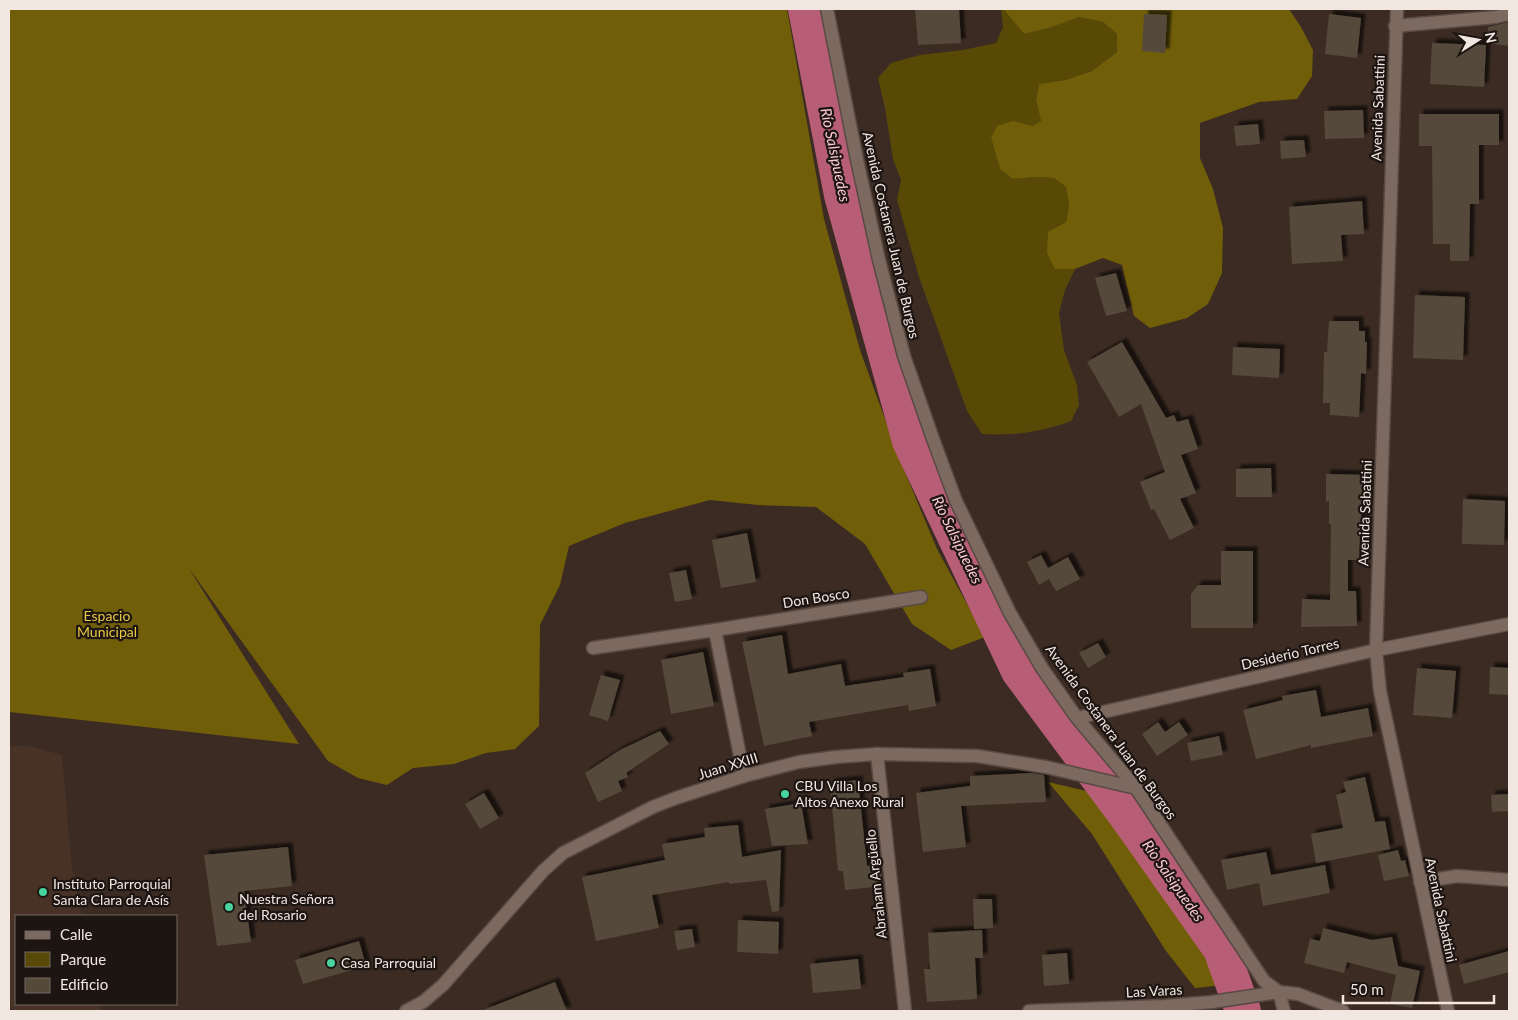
<svg xmlns="http://www.w3.org/2000/svg" width="1518" height="1020" viewBox="0 0 1518 1020" font-family="Lato,sans-serif">
	<style>
		.built { fill: #483125 }
		.green { fill: #584907 }
		.forest { fill: #715e09 }
		.lines { fill: none; stroke-linecap: round; stroke-linejoin: round }
		.river { stroke: #b85d76; stroke-width: 36 }
		.building { fill: #55493a; filter: url(#shadow) }
		.minor-casing { stroke: #584a42; stroke-width: 15 }
		.minor { stroke: #7c695f; stroke-width: 12 }
		.poi-dot { fill: #47d49e; stroke: #1d1511; stroke-width: 2 }
		.labels { text-anchor: middle; stroke-width: 4.5; stroke-linejoin: round; paint-order: stroke }
		.street-label { font-size: 14px; fill: #f2e6e0; stroke: #1d1511 }
		.park-label { font-size: 14px; fill: #eac943; stroke: #1d1511 }
		.poi-label { font-size: 14px; fill: #f2e6e0; stroke: #1d1511; text-anchor: start }
		.water-label { font-size: 15px; font-style: italic; fill: #fbc8d3; stroke: #1d1511 }
	</style>
	<defs>
		<filter id="shadow"><feDropShadow dx="4.5" dy="-4.5" stdDeviation="1" flood-color="#0009"/></filter>
	</defs>
	<rect width="100%" height="100%" fill="#3b2b22"/>
	<!-- built -->
	<path class="built" d="M 9,746 L 29,746 L 62,755 L 72,868 L 82,916 L 16,916 L 16,1004 L 100,1004 L 102,1011 L 14,1011 L 9,1005 Z"/>
	<!-- green -->
	<path class="green" d="M 1001,9 L 1003,9 L 1024,34 L 1079,17 L 1103,22 L 1117,34 L 1117,52 L 1092,71 L 1065,80 L 1039,84 L 1036,100 L 1041,121 L 1032,126 L 991,138 L 1000,169 L 1013,179 L 1035,177 L 1054,178 L 1066,187 L 1069,205 L 1066,222 L 1049,232 L 1055,269 L 1075,269 L 1065,290 L 1059,313 L 1064,350 L 1077,385 L 1079,405 L 1071,421 C 1042,432 1013,436 982,434 L 967,411 L 919,277 L 897,200 L 901,180 L 893,159 L 885,108 L 878,78 L 891,63 L 920,55 L 963,50 L 996,43 L 1003,27 Z"/>
	<!-- forest -->
	<g class="forest">
		<path d="M 9,9 L 787,9 L 824,219 L 860,350 L 899,458 L 937,549 L 985,637 L 951,650 L 912,624 L 865,544 L 816,507 L 758,505 L 710,500 L 625,523 L 569,546 L 560,585 L 540,625 L 539,726 L 515,749 L 486,753 L 454,764 L 413,768 L 387,785 L 358,778 L 328,761 L 188,567 L 299,744 L 9,712 Z"/>
		<path d="M 1003,9 L 1289,9 L 1301,27 L 1313,50 L 1312,76 L 1297,99 L 1259,102 L 1200,123 L 1200,158 L 1213,189 L 1223,228 L 1222,273 L 1208,304 L 1187,318 L 1150,328 L 1134,316 L 1122,265 L 1103,258 L 1075,269 L 1055,269 L 1047,253 L 1048,232 L 1066,222 L 1069,205 L 1066,187 L 1054,178 L 1035,177 L 1013,179 L 1000,169 L 991,138 L 997,126 L 1013,121 L 1032,126 L 1041,121 L 1036,100 L 1039,84 L 1065,80 L 1092,71 L 1117,52 L 1117,34 L 1103,22 L 1079,17 L 1051,27 L 1024,34 Z"/>
		<path d="M 1048,782 L 1129,801 L 1247,979 L 1242,983 L 1195,988 L 1166,951 L 1092,834 Z"/>
	</g>
	<g class="lines">
		<!-- river -->
		<path class="river" d="M 806,9 L 842,195 L 910,441 L 1019,671 L 1129,819 L 1221,949 L 1243,1011"/>
	</g>
	<!-- building -->
	<g class="building">
		<path d="M 915,9 L 959,9 L 961,43 L 918,45 Z"/>
		<path d="M 1144,14 L 1167,15 L 1165,53 L 1142,51 Z"/>
		<path d="M 1329,14 L 1361,18 L 1357,58 L 1325,54 Z"/>
		<path d="M 1509,22 L 1509,46 L 1488,43 L 1488,27 Z"/>
		<path d="M 1432,43 L 1486,45 L 1484,87 L 1430,84 Z"/>
		<path d="M 1363,110 L 1364,138 L 1325,139 L 1324,111 Z"/>
		<path d="M 1419,114 L 1499,114 L 1499,145 L 1479,145 L 1479,204 L 1470,204 L 1469,261 L 1450,261 L 1450,244 L 1433,244 L 1432,146 L 1419,146 Z"/>
		<path d="M 1258,124 L 1260,144 L 1236,146 L 1234,126 Z"/>
		<path d="M 1304,140 L 1306,157 L 1281,159 L 1280,141 Z"/>
		<path d="M 1362,201 L 1364,234 L 1341,235 L 1343,261 L 1292,264 L 1289,207 Z"/>
		<path d="M 1116,273 L 1127,311 L 1106,316 L 1095,278 Z"/>
		<path d="M 1415,295 L 1465,297 L 1463,360 L 1413,358 Z"/>
		<path d="M 1329,321 L 1359,321 L 1359,331 L 1365,331 L 1365,342 L 1367,342 L 1366,374 L 1361,373 L 1359,417 L 1330,415 L 1330,403 L 1323,403 L 1324,352 L 1327,352 Z"/>
		<path d="M 1122,342 L 1166,418 L 1174,415 L 1177,422 L 1188,419 L 1198,449 L 1181,455 L 1196,493 L 1180,499 L 1194,528 L 1170,540 L 1154,509 L 1151,510 L 1140,482 L 1165,472 L 1141,404 L 1119,417 L 1087,362 Z"/>
		<path d="M 1233,347 L 1280,349 L 1279,378 L 1232,375 Z"/>
		<path d="M 1271,468 L 1272,497 L 1236,497 L 1236,469 Z"/>
		<path d="M 1326,474 L 1369,475 L 1368,503 L 1362,502 L 1359,560 L 1348,560 L 1348,591 L 1356,591 L 1357,626 L 1301,627 L 1302,599 L 1330,600 L 1331,524 L 1329,524 L 1329,501 L 1326,502 Z"/>
		<path d="M 1463,499 L 1505,501 L 1504,545 L 1462,544 Z"/>
		<path d="M 747,533 L 756,582 L 721,588 L 712,540 Z"/>
		<path d="M 1221,551 L 1253,551 L 1253,628 L 1191,628 L 1191,594 L 1198,585 L 1221,585 Z"/>
		<path d="M 1041,555 L 1048,568 L 1068,557 L 1080,579 L 1056,591 L 1049,579 L 1039,585 L 1027,562 Z"/>
		<path d="M 686,570 L 692,599 L 675,602 L 669,573 Z"/>
		<path d="M 782,635 L 788,674 L 841,664 L 845,686 L 904,677 L 903,673 L 930,669 L 936,706 L 909,711 L 908,705 L 809,722 L 812,736 L 764,746 L 742,642 Z"/>
		<path d="M 1098,643 L 1106,657 L 1088,668 L 1079,653 Z"/>
		<path d="M 703,652 L 714,706 L 671,714 L 661,660 Z"/>
		<path d="M 1490,667 L 1509,668 L 1509,695 L 1489,694 Z"/>
		<path d="M 1417,668 L 1456,671 L 1452,718 L 1413,715 Z"/>
		<path d="M 601,675 L 620,680 L 608,721 L 589,715 Z"/>
		<path d="M 1316,690 L 1321,717 L 1368,708 L 1373,736 L 1311,748 L 1311,745 L 1256,759 L 1243,710 L 1283,700 L 1282,696 Z"/>
		<path d="M 1158,722 L 1165,732 L 1179,722 L 1188,735 L 1157,756 L 1142,734 Z"/>
		<path d="M 660,731 L 669,744 L 626,773 L 628,777 L 618,781 L 622,791 L 598,802 L 585,773 L 620,750 Z"/>
		<path d="M 1219,736 L 1223,755 L 1191,761 L 1187,743 Z"/>
		<path d="M 1031,773 L 1044,775 L 1046,802 L 961,806 L 966,847 L 923,852 L 916,793 L 970,786 L 970,776 Z"/>
		<path d="M 1365,777 L 1375,822 L 1385,821 L 1390,849 L 1316,863 L 1311,834 L 1343,828 L 1336,795 L 1346,792 L 1343,782 Z"/>
		<path d="M 858,780 L 867,866 L 881,864 L 883,886 L 845,890 L 843,871 L 838,871 L 830,783 Z"/>
		<path d="M 484,793 L 499,818 L 480,829 L 465,804 Z"/>
		<path d="M 1509,794 L 1509,811 L 1492,812 L 1491,795 Z"/>
		<path d="M 801,803 L 808,844 L 772,846 L 765,809 Z"/>
		<path d="M 738,825 L 742,857 L 781,850 L 779,911 L 772,912 L 766,880 L 729,884 L 729,882 L 652,895 L 659,928 L 596,941 L 582,877 L 665,860 L 662,844 L 705,837 L 704,828 Z"/>
		<path d="M 288,847 L 292,886 L 244,891 L 251,942 L 217,946 L 204,855 Z"/>
		<path d="M 1398,850 L 1401,861 L 1405,860 L 1409,876 L 1384,881 L 1378,855 Z"/>
		<path d="M 1266,852 L 1271,875 L 1325,865 L 1330,893 L 1263,906 L 1259,883 L 1227,890 L 1221,860 Z"/>
		<path d="M 973,899 L 992,899 L 993,928 L 974,929 Z"/>
		<path d="M 738,920 L 779,922 L 778,954 L 737,952 Z"/>
		<path d="M 1323,928 L 1372,940 L 1392,937 L 1398,966 L 1420,971 L 1412,1008 L 1390,1004 L 1396,975 L 1347,962 L 1344,973 L 1304,963 L 1310,939 L 1320,941 Z"/>
		<path d="M 692,929 L 695,947 L 677,950 L 674,931 Z"/>
		<path d="M 982,930 L 983,958 L 975,958 L 977,999 L 927,1002 L 924,969 L 930,969 L 928,933 Z"/>
		<path d="M 359,941 L 366,966 L 303,984 L 295,960 Z"/>
		<path d="M 1509,951 L 1509,972 L 1464,984 L 1459,965 Z"/>
		<path d="M 1067,953 L 1069,984 L 1044,986 L 1042,955 Z"/>
		<path d="M 858,959 L 861,989 L 813,993 L 810,964 Z"/>
		<path d="M 555,982 L 567,1011 L 484,1011 L 483,1010 Z"/>
	</g>
	<g class="lines">
		<defs>
			<g id="minor">
				<path d="M 827,9 L 857,160 L 879,260 L 904,356 L 933,439 L 956,501 L 1010,613 L 1042,668 L 1077,718 L 1136,788 L 1264,981 L 1279,992 L 1298,994 L 1343,1011"/>
				<path d="M 1397,9 L 1376,650 L 1380,691 L 1448,1011"/>
				<path d="M 1395,26 L 1496,17 L 1509,14"/>
				<path d="M 715,630 L 921,597"/>
				<path d="M 593,648 L 715,630 L 744,776"/>
				<path d="M 1077,718 L 1376,650 L 1509,624"/>
				<path d="M 877,754 L 905,1011"/>
				<path d="M 1420,882 L 1457,876 L 1509,880"/>
				<path d="M 1279,992 L 1284,1011"/>
				<path d="M 406,1011 L 423,1002 L 443,985 L 543,871 L 563,853 L 653,807 L 676,798 L 744,776 L 799,762 L 836,757 L 877,754 L 977,756 L 1046,767 L 1136,788"/>
				<path d="M 1029,1011 L 1165,1006 L 1212,1002 L 1279,992"/>
			</g>
		</defs>
		<!-- minor casing -->
		<use href="#minor" class="minor-casing"/>
		<!-- minor -->
		<use href="#minor" class="minor"/>
	</g>
	<!-- markers -->
	<g class="poi-dot">
		<circle cx="785" cy="794" r="5"/>
		<circle cx="43" cy="892" r="5"/>
		<circle cx="229" cy="907" r="5"/>
		<circle cx="331" cy="963" r="5"/>
	</g>
	<g class="labels">
		<!-- street labels -->
		<g class="street-label">
			<text transform="translate(1378 108) rotate(-88)" y="5">Avenida Sabattini</text>
			<text transform="translate(891 235) rotate(77)" y="5">Avenida Costanera Juan de Burgos</text>
			<text transform="translate(1365 513) rotate(-88)" y="5">Avenida Sabattini</text>
			<text transform="translate(816 598) rotate(-9)" y="5">Don Bosco</text>
			<text transform="translate(1290 654) rotate(-13)" y="5">Desiderio Torres</text>
			<text transform="translate(1111 732) rotate(54)" y="5">Avenida Costanera Juan de Burgos</text>
			<text transform="translate(728 766) rotate(-17)" y="5">Juan XXIII</text>
			<text transform="translate(876 884) rotate(-96)" y="5">Abraham Argüello</text>
			<text transform="translate(1441 910) rotate(78)" y="5">Avenida Sabattini</text>
			<text transform="translate(1154 991) rotate(-3)" y="5">Las Varas</text>
		</g>
		<!-- park labels -->
		<g class="park-label">
			<text x="107" y="621">Espacio<tspan x="107" dy="16">Municipal</tspan></text>
		</g>
		<!-- poi labels -->
		<g class="poi-label">
			<text x="795" y="791">CBU Villa Los<tspan x="795" dy="16">Altos Anexo Rural</tspan></text>
			<text x="53" y="889">Instituto Parroquial<tspan x="53" dy="16">Santa Clara de Asís</tspan></text>
			<text x="239" y="904">Nuestra Señora<tspan x="239" dy="16">del Rosario</tspan></text>
			<text x="341" y="968">Casa Parroquial</text>
		</g>
		<!-- water labels -->
		<g class="water-label">
			<text transform="translate(835 155) rotate(78)" y="5">Río Salsipuedes</text>
			<text transform="translate(957 540) rotate(64)" y="5">Río Salsipuedes</text>
			<text transform="translate(1173 881) rotate(55)" y="5">Río Salsipuedes</text>
		</g>
	</g>
	<!-- border -->
	<rect width="1518" height="1020" fill="none" stroke="#f2e6e0" stroke-width="20"/>
	<!-- legend -->
	<rect x="15" y="915" width="162" height="90" fill="#1d1511" stroke="#726964"/>
	<rect x="25" y="931" width="25" height="8" fill="#7c695f" stroke="#726964"/>
	<text x="60" y="940" font-size="15" fill="#f2e6e0">Calle</text>
	<rect x="25" y="952" width="25" height="15" fill="#584907" stroke="#726964"/>
	<text x="60" y="965" font-size="15" fill="#f2e6e0">Parque</text>
	<rect x="25" y="978" width="25" height="15" fill="#55493a" stroke="#726964"/>
	<text x="60" y="990" font-size="15" fill="#f2e6e0">Edificio</text>
	<!-- north arrow -->
	<g transform="translate(1478 40) rotate(79)" stroke="#1d1511" stroke-width="4" paint-order="stroke">
	<path d="M0-4L9 19L0 12L-9 19Z" fill="#f2e6e0"/>
	<text y="-8" font-size="14" font-weight="bold" text-anchor="middle" fill="#f2e6e0">N</text>
	</g>
	<!-- scale -->
	<path d="M1343 995v8h151v-8" fill="none" stroke="#f2e6e0" stroke-width="2.5"/>
	<text x="1350" y="995" font-size="15" fill="#f2e6e0" stroke="#1d1511" stroke-width="4" paint-order="stroke">50 m</text>
</svg>
